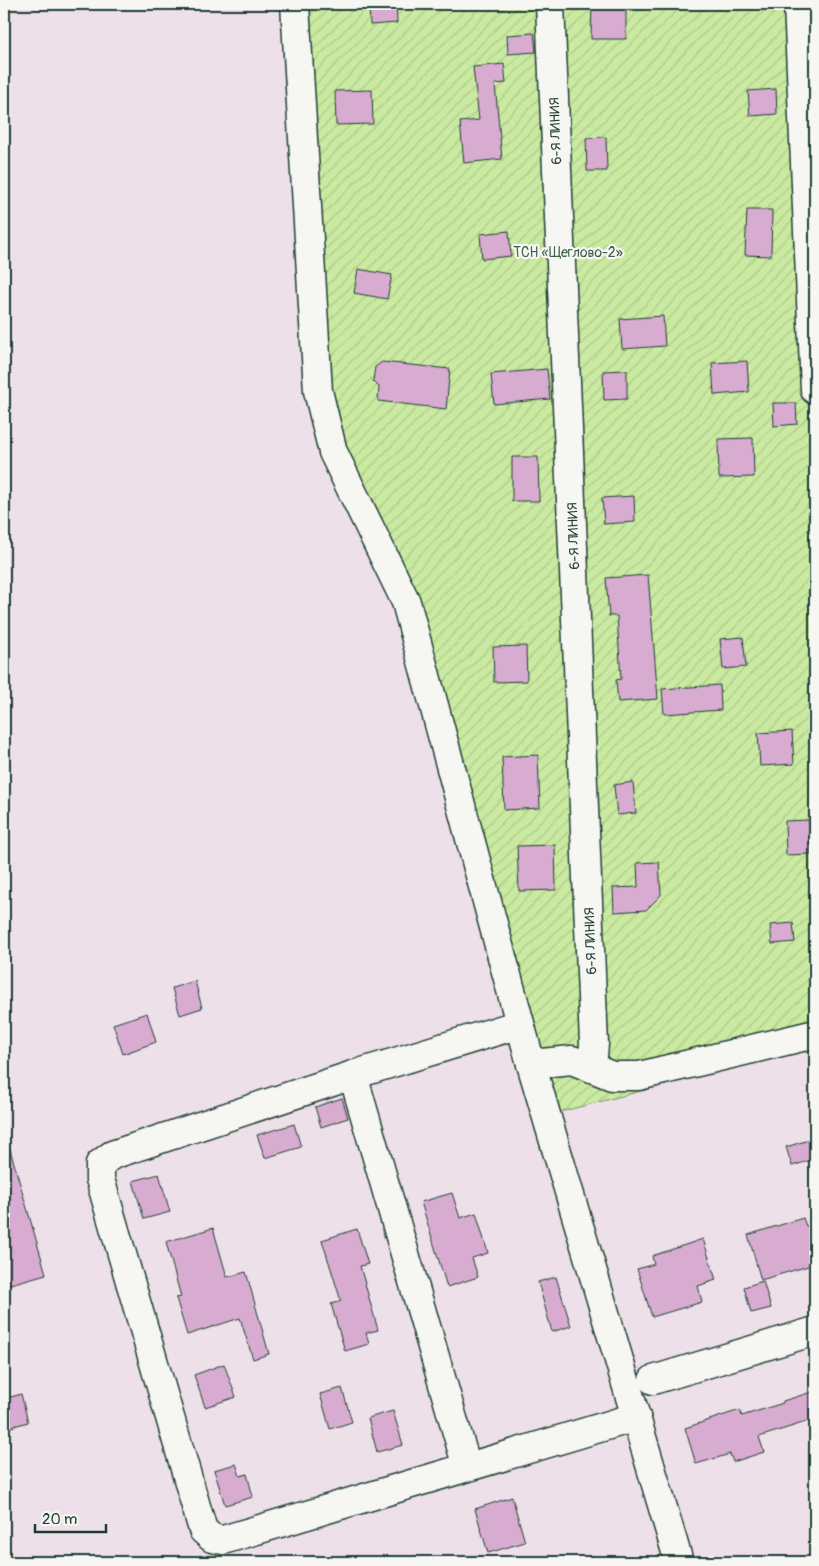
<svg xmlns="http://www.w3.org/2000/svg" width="819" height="1566" viewBox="0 0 819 1566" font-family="Pangolin,sans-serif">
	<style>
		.garden { fill: url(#garden-furrows); stroke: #74936a }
		.building { fill: #d8acd0; stroke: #1f3d34 }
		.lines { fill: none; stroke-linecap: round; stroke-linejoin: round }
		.street-casing { stroke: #1f3d34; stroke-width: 31 }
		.street { stroke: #f6f6f2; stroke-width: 28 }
		.labels { text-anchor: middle; stroke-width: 4.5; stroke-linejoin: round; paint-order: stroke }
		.street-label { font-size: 14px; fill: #1f3d34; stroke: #f6f6f2 }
		.park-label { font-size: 14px; fill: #415f4a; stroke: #f6f6f2 }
	</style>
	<defs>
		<pattern id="garden-furrows" width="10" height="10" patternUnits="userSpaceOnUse" patternTransform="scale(1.25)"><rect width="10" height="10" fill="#cae9a1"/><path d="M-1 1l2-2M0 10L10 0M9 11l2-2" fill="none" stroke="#adc98b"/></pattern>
	</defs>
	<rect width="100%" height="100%" fill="#ede0e8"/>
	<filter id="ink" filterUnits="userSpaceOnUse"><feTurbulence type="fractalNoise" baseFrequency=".02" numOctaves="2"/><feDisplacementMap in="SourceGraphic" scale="10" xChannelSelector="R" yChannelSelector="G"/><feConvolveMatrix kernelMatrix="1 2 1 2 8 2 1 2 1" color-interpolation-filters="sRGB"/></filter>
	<g filter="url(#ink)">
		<!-- garden -->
		<path class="garden" d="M 306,4 L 815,4 L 815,1046 L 556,1113 L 343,450 L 327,389 Z"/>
		<!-- building -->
		<g class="building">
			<path d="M 369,4 L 396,4 L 397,23 L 370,25 Z"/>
			<path d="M 592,4 L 626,4 L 626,39 L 591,39 Z"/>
			<path d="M 534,33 L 536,52 L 508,54 L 507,35 Z"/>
			<path d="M 504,64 L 506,83 L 495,84 L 502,159 L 464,163 L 460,122 L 479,120 L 473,67 Z"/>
			<path d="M 776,89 L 777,114 L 750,116 L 748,91 Z"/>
			<path d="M 372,90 L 373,124 L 336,125 L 335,91 Z"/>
			<path d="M 606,137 L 607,171 L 587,171 L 586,138 Z"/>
			<path d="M 747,210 L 772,210 L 771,256 L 745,255 Z"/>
			<path d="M 509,231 L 511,256 L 482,259 L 480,234 Z"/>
			<path d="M 358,269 L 392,275 L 387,299 L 354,293 Z"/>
			<path d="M 663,316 L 665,346 L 622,349 L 620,319 Z"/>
			<path d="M 747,361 L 749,392 L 714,395 L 712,363 Z"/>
			<path d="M 382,362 L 450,369 L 446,409 L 378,401 L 379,387 L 373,381 L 375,367 Z"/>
			<path d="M 547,369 L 550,399 L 494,404 L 491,374 Z"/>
			<path d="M 627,370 L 627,399 L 604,400 L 603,371 Z"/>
			<path d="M 773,403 L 796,403 L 797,424 L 774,426 Z"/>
			<path d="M 753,438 L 754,477 L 719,478 L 718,439 Z"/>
			<path d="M 512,457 L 538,457 L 539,501 L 512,501 Z"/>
			<path d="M 634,496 L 635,522 L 604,524 L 602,498 Z"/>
			<path d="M 648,575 L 658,699 L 618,702 L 616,680 L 621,679 L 617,616 L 609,616 L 606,578 Z"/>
			<path d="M 743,637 L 746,667 L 723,669 L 720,639 Z"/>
			<path d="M 526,646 L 527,681 L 494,682 L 493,647 Z"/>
			<path d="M 720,685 L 721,710 L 664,714 L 662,689 Z"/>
			<path d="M 792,731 L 794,764 L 760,766 L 758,733 Z"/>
			<path d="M 538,755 L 540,808 L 504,810 L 502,757 Z"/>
			<path d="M 633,782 L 636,813 L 617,815 L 614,785 Z"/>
			<path d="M 809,820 L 811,854 L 786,855 L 785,821 Z"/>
			<path d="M 555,845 L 556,890 L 519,891 L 517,846 Z"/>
			<path d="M 659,862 L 661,895 L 646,910 L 614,912 L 613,888 L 638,887 L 637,863 Z"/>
			<path d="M 793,923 L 795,942 L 772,944 L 770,925 Z"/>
			<path d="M 195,981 L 202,1008 L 180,1015 L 172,988 Z"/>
			<path d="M 147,1013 L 156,1042 L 123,1054 L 113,1024 Z"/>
			<path d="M 342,1098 L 348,1118 L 321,1127 L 315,1107 Z"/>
			<path d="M 294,1124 L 301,1147 L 265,1158 L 257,1135 Z"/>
			<path d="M 815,1138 L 815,1159 L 792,1166 L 786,1147 Z"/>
			<path d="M 9,1146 L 46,1274 L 7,1285 L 4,1273 L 4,1147 Z"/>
			<path d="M 159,1174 L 170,1212 L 144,1219 L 133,1181 Z"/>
			<path d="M 452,1193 L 460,1218 L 476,1213 L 488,1253 L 472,1258 L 478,1277 L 447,1287 L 421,1202 Z"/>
			<path d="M 803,1218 L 806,1226 L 815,1224 L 815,1264 L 761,1280 L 748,1235 Z"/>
			<path d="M 213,1228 L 227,1277 L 246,1272 L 269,1354 L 253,1359 L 240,1318 L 187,1335 L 176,1298 L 181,1297 L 166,1242 Z"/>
			<path d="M 357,1229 L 368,1264 L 360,1266 L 378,1330 L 366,1333 L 369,1344 L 345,1351 L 331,1304 L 341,1301 L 322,1240 Z"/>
			<path d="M 703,1239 L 716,1280 L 698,1286 L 702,1302 L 652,1317 L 637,1269 L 654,1264 L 652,1256 Z"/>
			<path d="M 556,1277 L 571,1326 L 552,1332 L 538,1282 Z"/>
			<path d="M 763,1281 L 771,1308 L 751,1313 L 744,1287 Z"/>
			<path d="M 224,1364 L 236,1397 L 205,1407 L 194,1375 Z"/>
			<path d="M 342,1388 L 352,1422 L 330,1429 L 320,1394 Z"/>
			<path d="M 815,1391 L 815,1419 L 759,1437 L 764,1452 L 733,1462 L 730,1454 L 696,1464 L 685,1428 L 740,1410 L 742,1416 L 783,1403 L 783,1401 Z"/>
			<path d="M 21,1394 L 28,1422 L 4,1429 L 4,1399 Z"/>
			<path d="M 393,1411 L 403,1445 L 377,1452 L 368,1418 Z"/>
			<path d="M 236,1464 L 240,1476 L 247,1474 L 253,1497 L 225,1505 L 214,1470 Z"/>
			<path d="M 512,1497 L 525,1542 L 488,1553 L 475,1509 Z"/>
		</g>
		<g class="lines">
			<defs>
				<g id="street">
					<path d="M 295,4 L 318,391 L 333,452 L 406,602 L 531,1064 L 679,1562"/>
					<path d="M 550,4 L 594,1044 L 592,1068"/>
					<path d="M 798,4 L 815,390"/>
					<path d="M 520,1024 L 353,1075 L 112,1155 L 100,1164 L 100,1179 L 203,1530 L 212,1538 L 223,1540 L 636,1417"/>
					<path d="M 531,1064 L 572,1060 L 612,1076 L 639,1076 L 815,1034"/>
					<path d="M 353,1075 L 467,1467"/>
					<path d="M 653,1380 L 815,1331"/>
				</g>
			</defs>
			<!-- street casing -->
			<use href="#street" class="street-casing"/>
			<!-- street -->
			<use href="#street" class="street"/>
		</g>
	</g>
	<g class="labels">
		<!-- street labels -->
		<g class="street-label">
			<text transform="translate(555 131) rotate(-92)" y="5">6-Я ЛИНИЯ</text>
			<text transform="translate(573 536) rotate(-92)" y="5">6-Я ЛИНИЯ</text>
			<text transform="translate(590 941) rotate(-92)" y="5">6-Я ЛИНИЯ</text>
		</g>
		<!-- park labels -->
		<g class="park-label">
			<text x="568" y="257">ТСН «Щеглово-2»</text>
		</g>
	</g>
	<!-- margin -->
	<rect width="819" height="1566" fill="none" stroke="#f6f6f2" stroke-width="20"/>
	<rect x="10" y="10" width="799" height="1546" fill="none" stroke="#1f3d34" stroke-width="2" filter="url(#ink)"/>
	<!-- scale -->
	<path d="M35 1524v8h71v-8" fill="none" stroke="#1f3d34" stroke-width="2.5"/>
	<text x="42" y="1524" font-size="15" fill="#1f3d34" stroke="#f6f6f2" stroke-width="4" paint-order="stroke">20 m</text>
</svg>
